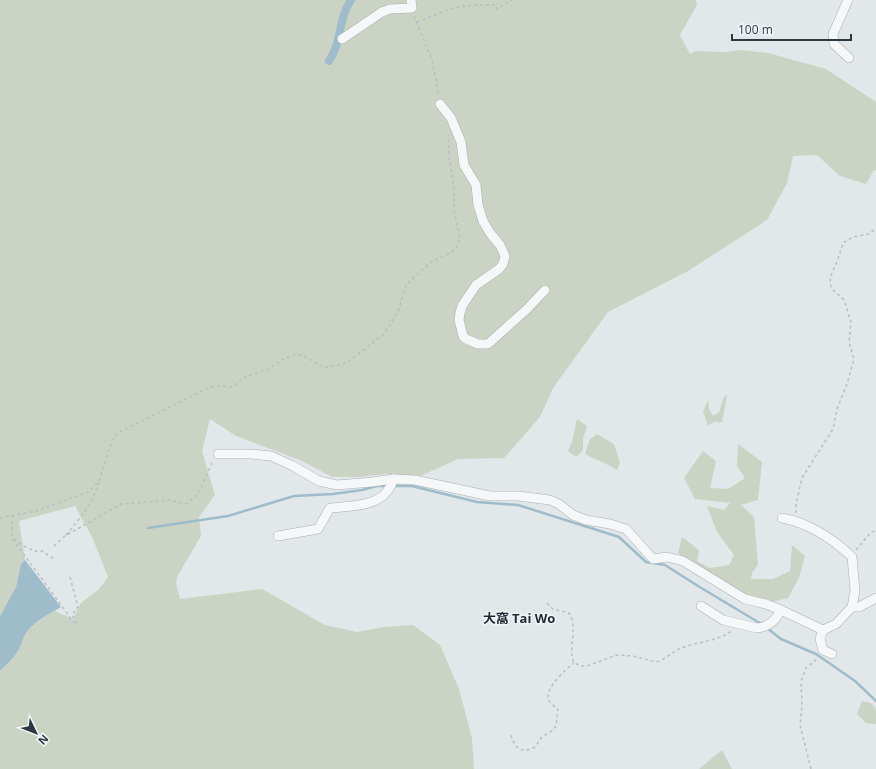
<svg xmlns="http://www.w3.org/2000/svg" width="876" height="769" viewBox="0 0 876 769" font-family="'Open Sans','Noto Sans TC',sans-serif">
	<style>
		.green { fill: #cbd4c4 }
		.water { fill: #9ebcc9 }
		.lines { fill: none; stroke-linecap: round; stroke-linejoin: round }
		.stream { stroke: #9ebcc9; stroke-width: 2.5 }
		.canal { stroke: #9ebcc9; stroke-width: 8 }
		.minor-casing { stroke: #a7afb4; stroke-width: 10 }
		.path { stroke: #b8bec1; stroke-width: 1.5; stroke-dasharray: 3 3; stroke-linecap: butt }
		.minor { stroke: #f5f7f8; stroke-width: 9 }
		.labels { text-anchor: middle; stroke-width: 3; stroke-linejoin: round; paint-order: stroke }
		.quarter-label { font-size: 13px; font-weight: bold; fill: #1d2933; stroke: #f2f5f8 }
	</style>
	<rect width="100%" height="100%" fill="#e2e7ea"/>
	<!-- green -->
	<g class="green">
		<path d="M 0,0 L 696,0 L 697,5 L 680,35 L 690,54 L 696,51 L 725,52 L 740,50 L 768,53 L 826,69 L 876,102 L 876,170 L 874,170 L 866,184 L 840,176 L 817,155 L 793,156 L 787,183 L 767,220 L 688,271 L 608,312 L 553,388 L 540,417 L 504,458 L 458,459 L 416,478 L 386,474 L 357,477 L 332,477 L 302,461 L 236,436 L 210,419 L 202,451 L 215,495 L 199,517 L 201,536 L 178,575 L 176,583 L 180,599 L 262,589 L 325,625 L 357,632 L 384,627 L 413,625 L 440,645 L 459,689 L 472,738 L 474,769 L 0,769 L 0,671 C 6,665 12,659 17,652 C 21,646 23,638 27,632 C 35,623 44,617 55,611 L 73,619 L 81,603 L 99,589 L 108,577 L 93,539 L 75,506 L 19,521 L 25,560 L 21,564 L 16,587 L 0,616 Z"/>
		<path d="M 727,395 L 722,422 L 719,423 L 715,421 L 708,426 L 703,411 L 708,400 L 709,409 L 713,416 L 719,412 L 724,397 Z"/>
		<path d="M 577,419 L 587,426 L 583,439 L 583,450 L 576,457 L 568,451 L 572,442 Z"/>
		<path d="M 597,434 L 614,444 L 620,463 L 617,470 C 606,463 596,460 585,454 L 590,439 Z"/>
		<path d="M 738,444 L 762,462 L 758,500 L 741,505 L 754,517 L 758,565 L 752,573 L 751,579 L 773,579 L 790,571 L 792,545 L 805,556 L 799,578 L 788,598 L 772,602 L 724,591 L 707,580 L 678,553 L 682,537 L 699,550 L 697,561 L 710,568 L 729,565 L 734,555 L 717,532 L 707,506 L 724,510 L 730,503 L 695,499 L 684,478 L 703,451 L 716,461 L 710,488 L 728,489 L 745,478 L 737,466 Z"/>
		<path d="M 862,701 L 871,703 L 876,709 L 876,724 L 866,723 L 857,714 Z"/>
		<path d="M 722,750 L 732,769 L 699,769 Z"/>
	</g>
	<!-- water -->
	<path class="water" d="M 25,560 L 61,607 C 48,615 35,621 26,633 C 23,638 22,643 20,647 C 15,657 7,664 0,671 L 0,616 L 16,587 L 21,564 Z"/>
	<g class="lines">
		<!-- stream -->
		<g class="stream">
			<path d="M 392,486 L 412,486 L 477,502 L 518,505 L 619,537 L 646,562 L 665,565 L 698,586 L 763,625"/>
			<path d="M 148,528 L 228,516 L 294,496 L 333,494 L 362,490 L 377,486 L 387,486"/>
			<path d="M 767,628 L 781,639 L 816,654 L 855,681 L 876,701"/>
		</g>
		<!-- canal -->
		<path class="canal" d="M 329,61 C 342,42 338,19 351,0"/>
		<defs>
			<g id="minor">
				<path d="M 848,0 L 833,34 L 834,44 L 849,58"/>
				<path d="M 342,39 L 382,12 L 390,9 L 412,8 L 411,0"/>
				<path d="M 440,104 L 451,118 L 461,142 L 464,165 L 476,185 L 478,205 L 483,221 L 490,233 L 500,245 L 505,256 L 503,264 L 499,269 L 476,285 L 462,306 L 460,313 L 459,320 L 463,336 L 466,339 L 478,344 L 488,344 L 527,309 L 545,290"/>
				<path d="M 218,454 L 250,454 L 271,456 L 293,466 L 319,481 L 337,485 L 372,482 L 394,479 L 415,480 L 490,496 L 518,496 L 550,500 L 559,504 L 573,515 L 586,520 L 610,524 L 626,529 L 653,559 L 667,557 L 683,561 L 745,599 L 766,604 L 781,610 L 823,630"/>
				<path d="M 782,518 C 809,523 832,538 852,557 L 855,591 L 852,607"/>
				<path d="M 278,536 L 318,529 L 330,508 C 348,506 377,507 388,490 C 391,487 392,482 394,479"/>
				<path d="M 701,606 L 723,620 L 757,628 C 769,627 776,620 781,610"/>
				<path d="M 832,654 L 823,650 L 820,639 L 823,630 L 836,624 L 852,607 L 859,607 L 876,598"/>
			</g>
		</defs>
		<!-- minor casing -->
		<use href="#minor" class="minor-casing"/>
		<!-- path -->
		<g class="path">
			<path d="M 414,16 L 432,60 L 439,96"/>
			<path d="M 417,22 L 453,8 L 473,5 L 496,5 L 497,9 L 512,0"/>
			<path d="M 796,513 L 796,504 L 802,478 L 833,429 L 837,409 L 847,384 L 854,359 L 849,342 L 851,322 L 844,300 L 831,288 L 830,278 L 838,259 L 843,243 L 853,237 L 868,234 L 876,229"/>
			<path d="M 12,515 L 12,536 L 14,541 L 75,624 L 77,623"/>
			<path d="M 0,518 L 36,511 L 89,492 L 99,481 L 112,441 L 117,433 L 208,388 L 217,386 L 232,387 L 247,376 L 267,370 L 282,360 L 297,354 L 306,357 L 319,365 L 326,367 L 341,365 L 349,361 L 384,334 L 399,310 L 404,290 L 407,284 L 431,262 L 452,252 L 457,246 L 460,239 L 454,210 L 454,188 L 449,157 L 448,135"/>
			<path d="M 66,535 C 81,517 92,505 99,482"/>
			<path d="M 14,541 L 16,540 C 22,546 31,550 39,552 L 42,551 L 54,559"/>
			<path d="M 54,546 L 65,536 L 121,504 L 170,500 L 186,504 L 198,494 L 213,461"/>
			<path d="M 856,550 L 871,532 L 876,531"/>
			<path d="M 70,577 L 78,607 L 72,615 L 77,623"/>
			<path d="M 547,603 L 553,609 L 569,613 C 579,628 567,648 574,663 L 582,666 L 587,666 L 617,655 L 633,656 L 656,662 C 664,660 670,654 677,650 C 695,641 716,643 733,630"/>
			<path d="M 511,735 C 515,749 522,754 535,747 L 541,738 L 553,730 L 556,726 L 558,709 C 554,706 549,703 548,698 C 546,687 567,668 574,663"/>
			<path d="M 811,769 L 800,725 L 802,706 L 801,681 L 806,668 L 815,661 L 818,656"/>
		</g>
		<!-- minor -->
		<use href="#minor" class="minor"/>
	</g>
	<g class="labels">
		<!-- quarter labels -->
		<g class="quarter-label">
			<text x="519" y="623">大窩 Tai Wo</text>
		</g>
	</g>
	<!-- north arrow -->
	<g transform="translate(36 733) rotate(133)" stroke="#f2f5f8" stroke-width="3" paint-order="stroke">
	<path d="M0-3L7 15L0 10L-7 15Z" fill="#2b3842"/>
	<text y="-6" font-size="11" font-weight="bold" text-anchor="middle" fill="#2b3842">N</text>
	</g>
	<!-- scale -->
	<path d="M732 34v6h119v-6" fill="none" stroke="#2b3842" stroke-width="2"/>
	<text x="738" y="34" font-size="12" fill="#2b3842" stroke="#f2f5f8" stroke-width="3" paint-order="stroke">100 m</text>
</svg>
